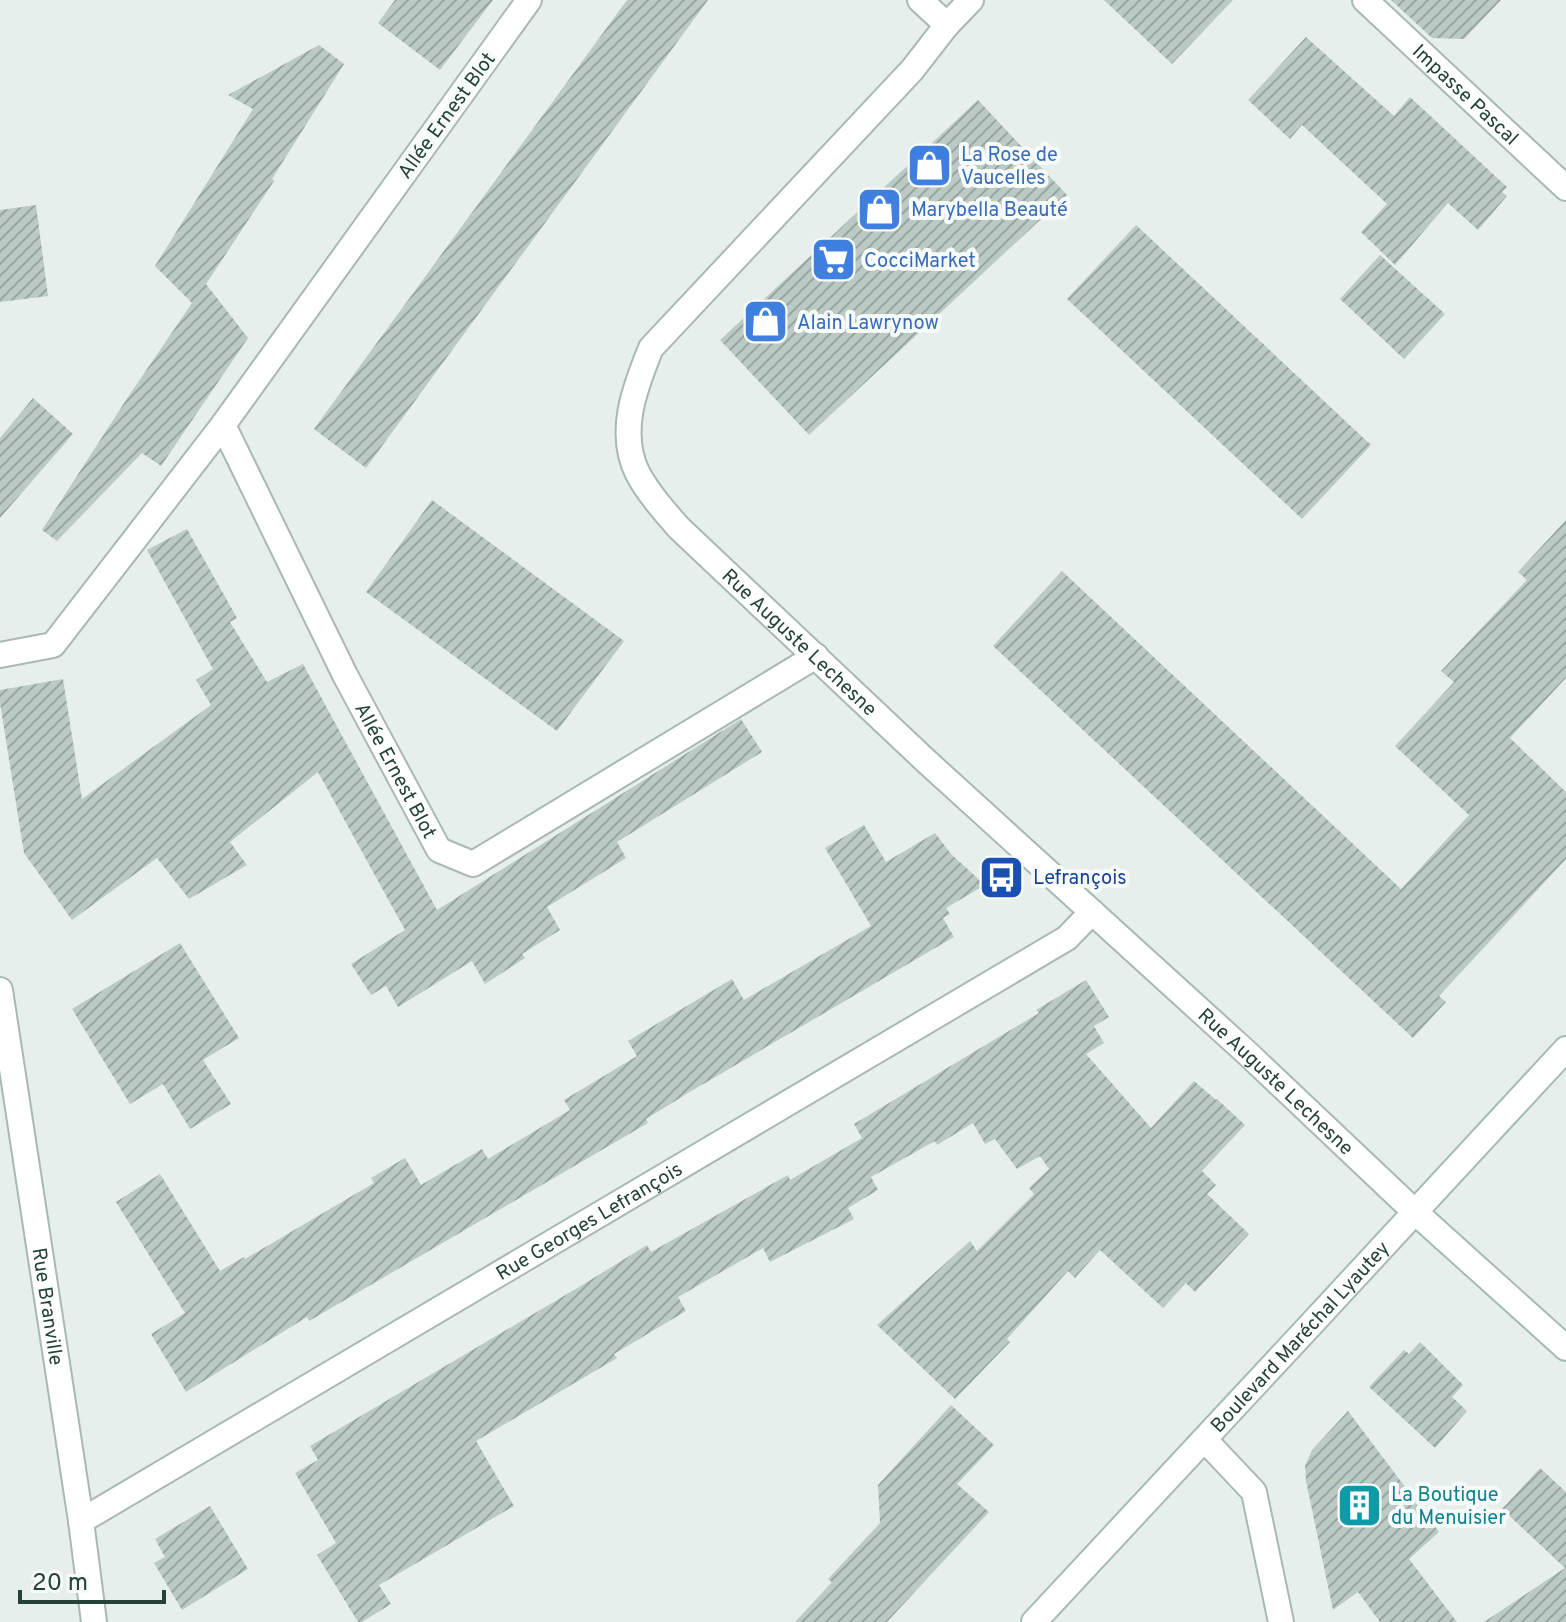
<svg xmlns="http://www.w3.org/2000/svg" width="1566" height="1622" viewBox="0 0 1566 1622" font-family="Overpass,sans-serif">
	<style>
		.building { fill: url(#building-hatch) }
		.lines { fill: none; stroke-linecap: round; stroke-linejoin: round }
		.minor-casing { stroke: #a8b8b2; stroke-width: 28 }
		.tertiary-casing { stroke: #a8b8b2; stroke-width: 28 }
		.secondary-casing { stroke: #a4bbb3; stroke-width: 28 }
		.minor { stroke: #fff; stroke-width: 24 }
		.tertiary { stroke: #fff; stroke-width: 24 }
		.secondary { stroke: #fff; stroke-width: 24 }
		.labels { text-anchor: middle; stroke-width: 8; stroke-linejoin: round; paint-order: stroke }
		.street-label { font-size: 20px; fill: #24423a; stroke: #f7fbf9 }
		.shop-label { font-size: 20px; fill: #366cbe; stroke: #f7fbf9; text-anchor: start }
		.transit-label { font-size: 20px; fill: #164399; stroke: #f7fbf9; text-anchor: start }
		.culture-label { font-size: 20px; fill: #0d838f; stroke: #f7fbf9; text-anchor: start }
	</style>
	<defs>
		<pattern id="building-hatch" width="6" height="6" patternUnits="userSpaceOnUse" patternTransform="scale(2)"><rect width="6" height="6" fill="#bbcac4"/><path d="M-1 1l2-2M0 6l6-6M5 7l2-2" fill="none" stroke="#98a6a0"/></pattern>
	</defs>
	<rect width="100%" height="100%" fill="#e6efeb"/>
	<!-- building -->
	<g class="building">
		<path d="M 395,0 L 493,0 L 440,70 L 378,23 Z"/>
		<path d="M 627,0 L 708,0 L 366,468 L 314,429 Z"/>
		<path d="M 1104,0 L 1233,0 L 1172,64 Z"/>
		<path d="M 1391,0 L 1501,0 L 1464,39 L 1432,38 Z"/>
		<path d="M 1306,37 L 1394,116 L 1410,97 L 1507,187 L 1502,192 L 1507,196 L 1478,230 L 1448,203 L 1395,265 L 1361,232 L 1387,204 L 1302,125 L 1290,139 L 1248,100 Z"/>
		<path d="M 319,45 L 344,64 L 272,179 L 274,181 L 206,284 L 248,338 L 161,466 L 142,453 L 57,541 L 42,530 L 126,400 L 192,303 L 155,266 L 253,109 L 228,95 Z"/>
		<path d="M 978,100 L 1067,195 L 809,435 L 720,340 Z"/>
		<path d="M 36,205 L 48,296 L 0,302 L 0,210 Z"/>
		<path d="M 1136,225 L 1371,445 L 1302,519 L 1067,299 Z"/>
		<path d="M 1380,255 L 1445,314 L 1404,359 L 1340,299 Z"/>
		<path d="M 33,398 L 73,434 L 0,518 L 0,438 Z"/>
		<path d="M 432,500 L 624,641 L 557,731 L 366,592 Z"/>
		<path d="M 1566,520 L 1566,678 L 1510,738 L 1566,792 L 1566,859 L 1439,996 L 1446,1002 L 1413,1038 L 993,646 L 1062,571 L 1401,889 L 1469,815 L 1395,746 L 1454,682 L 1441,671 L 1527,580 L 1518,572 Z"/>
		<path d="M 187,529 L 237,618 L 230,622 L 267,682 L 303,664 L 437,910 L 741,719 L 762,752 L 617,842 L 626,858 L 547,907 L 560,930 L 522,954 L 525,958 L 485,984 L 472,961 L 398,1007 L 386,986 L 371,995 L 351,964 L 405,930 L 318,772 L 230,842 L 247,865 L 189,899 L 157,858 L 72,920 L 24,853 L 0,703 L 0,690 L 63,679 L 82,799 L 211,705 L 196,680 L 213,669 L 147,550 Z"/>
		<path d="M 864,825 L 886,862 L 935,833 L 951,854 L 985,885 L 946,908 L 950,914 L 943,918 L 954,937 L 688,1093 L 646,1119 L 648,1123 L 309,1321 L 307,1317 L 186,1392 L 151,1334 L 185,1313 L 116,1202 L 160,1174 L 220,1271 L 244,1257 L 245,1259 L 374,1183 L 371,1178 L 405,1158 L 421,1185 L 482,1149 L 488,1159 L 570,1110 L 564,1100 L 637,1056 L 628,1041 L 732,979 L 744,1000 L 871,926 L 825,848 Z"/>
		<path d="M 180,943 L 239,1038 L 203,1060 L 231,1104 L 190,1129 L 163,1084 L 130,1104 L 72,1009 Z"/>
		<path d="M 1086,980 L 1109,1017 L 1094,1026 L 1104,1043 L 1086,1054 L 1151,1128 L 1194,1081 L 1216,1100 L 1217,1099 L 1245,1125 L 1202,1171 L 1216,1185 L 1207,1194 L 1249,1234 L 1195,1292 L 1186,1283 L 1163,1308 L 1100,1250 L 1075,1278 L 1068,1271 L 1007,1339 L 1010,1342 L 955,1399 L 877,1325 L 970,1241 L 977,1251 L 1034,1194 L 1029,1188 L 1049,1169 L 1040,1156 L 1017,1169 L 995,1139 L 985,1144 L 973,1123 L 937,1145 L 935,1141 L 871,1177 L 878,1190 L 848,1208 L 854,1219 L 770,1262 L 763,1248 L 678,1297 L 686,1311 L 614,1354 L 617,1358 L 476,1441 L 514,1506 L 379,1585 L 391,1604 L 362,1622 L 358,1622 L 317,1555 L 336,1543 L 295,1473 L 318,1460 L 310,1446 L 579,1287 L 647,1245 L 651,1252 L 788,1175 L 790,1180 L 862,1138 L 854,1124 L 1039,1013 L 1036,1010 Z"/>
		<path d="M 1420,1342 L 1463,1385 L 1452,1397 L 1467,1411 L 1435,1448 L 1369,1387 L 1404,1350 L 1409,1354 Z"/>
		<path d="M 951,1405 L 994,1445 L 957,1484 L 989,1512 L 887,1622 L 795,1622 L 832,1582 L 828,1579 L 880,1523 L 878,1485 Z"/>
		<path d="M 1348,1411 L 1439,1532 L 1409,1559 L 1457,1622 L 1380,1622 L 1358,1592 L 1333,1610 L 1306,1481 L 1305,1466 L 1312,1450 Z"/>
		<path d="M 1540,1468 L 1566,1492 L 1566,1622 L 1484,1622 L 1565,1568 L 1502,1509 Z"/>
		<path d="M 210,1506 L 248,1569 L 182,1610 L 154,1563 L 165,1557 L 155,1539 Z"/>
	</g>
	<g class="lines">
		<defs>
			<g id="minor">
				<path id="s1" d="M 529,0 L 223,425 L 345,675 L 439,850 L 473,864 L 816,656"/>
				<path d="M 920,0 L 947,25"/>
				<path id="s2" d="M 1365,0 L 1566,188"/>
				<path d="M 0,655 L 53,645 L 223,425"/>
				<path id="s3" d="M 0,990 L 81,1521 L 94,1622"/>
				<path id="s4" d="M 81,1521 L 1067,938 L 1092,912"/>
			</g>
			<g id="tertiary">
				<path id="s5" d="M 971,0 L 947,25 L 912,70 L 651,348 C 635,387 617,433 638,474 C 649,494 664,511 679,528 L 926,761 L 1247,1053 L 1415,1212"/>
				<path d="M 1205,1440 L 1254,1492 L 1281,1622"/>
			</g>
			<g id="secondary">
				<path d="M 1415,1212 L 1566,1348"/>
				<path id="s6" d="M 1034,1622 C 1212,1432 1389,1240 1566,1049"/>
			</g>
		</defs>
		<!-- minor casing -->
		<use href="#minor" class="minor-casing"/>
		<!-- tertiary casing -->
		<use href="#tertiary" class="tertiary-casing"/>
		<!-- secondary casing -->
		<use href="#secondary" class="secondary-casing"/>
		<!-- minor -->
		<use href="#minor" class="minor"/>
		<!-- tertiary -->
		<use href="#tertiary" class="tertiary"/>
		<!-- secondary -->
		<use href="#secondary" class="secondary"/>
	</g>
	<!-- icons -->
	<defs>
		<symbol id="shop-square" viewBox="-11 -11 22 22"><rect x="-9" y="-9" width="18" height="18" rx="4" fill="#3f7fe0" stroke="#f7fbf9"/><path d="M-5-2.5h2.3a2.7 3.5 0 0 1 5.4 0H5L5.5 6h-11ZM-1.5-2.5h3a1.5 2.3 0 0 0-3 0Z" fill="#fff"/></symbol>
		<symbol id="supermarket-square" viewBox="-11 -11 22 22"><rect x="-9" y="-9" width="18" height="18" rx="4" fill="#3f7fe0" stroke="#f7fbf9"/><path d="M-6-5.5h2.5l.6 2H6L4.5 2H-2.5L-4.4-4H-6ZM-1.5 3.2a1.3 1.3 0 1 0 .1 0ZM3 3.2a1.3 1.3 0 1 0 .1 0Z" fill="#fff"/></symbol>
		<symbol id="bus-square" viewBox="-11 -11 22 22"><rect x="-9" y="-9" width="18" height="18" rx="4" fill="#1a4fb4" stroke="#f7fbf9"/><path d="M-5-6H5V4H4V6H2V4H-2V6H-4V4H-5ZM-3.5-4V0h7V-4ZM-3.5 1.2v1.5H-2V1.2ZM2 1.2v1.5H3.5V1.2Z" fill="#fff"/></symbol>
		<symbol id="building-square" viewBox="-11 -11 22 22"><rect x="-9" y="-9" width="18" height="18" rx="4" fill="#0f9aa8" stroke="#f7fbf9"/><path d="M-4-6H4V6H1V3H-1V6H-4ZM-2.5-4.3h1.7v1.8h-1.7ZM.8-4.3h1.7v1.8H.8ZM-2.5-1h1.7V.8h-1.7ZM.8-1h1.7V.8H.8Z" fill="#fff"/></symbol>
	</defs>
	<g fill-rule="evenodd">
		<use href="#shop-square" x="904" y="140" width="51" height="51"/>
		<use href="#shop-square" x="854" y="184" width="51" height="51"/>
		<use href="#supermarket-square" x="808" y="234" width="51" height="51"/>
		<use href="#shop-square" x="740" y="296" width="51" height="51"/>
		<use href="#bus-square" x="976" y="852" width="51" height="51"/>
		<use href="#building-square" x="1334" y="1480" width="51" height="51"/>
	</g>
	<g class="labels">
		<!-- street labels -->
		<g class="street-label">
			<text dy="7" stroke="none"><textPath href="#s2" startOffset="138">Impasse Pascal</textPath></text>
			<text transform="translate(446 115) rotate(-54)" y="7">Allée Ernest Blot</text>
			<text dy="7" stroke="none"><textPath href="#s5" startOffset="838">Rue Auguste Lechesne</textPath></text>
			<text dy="7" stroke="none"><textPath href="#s1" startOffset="910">Allée Ernest Blot</textPath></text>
			<text dy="7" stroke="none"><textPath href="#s5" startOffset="1486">Rue Auguste Lechesne</textPath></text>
			<text dy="7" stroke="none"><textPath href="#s4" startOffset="590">Rue Georges Lefrançois</textPath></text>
			<text dy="7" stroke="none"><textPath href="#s3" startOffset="320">Rue Branville</textPath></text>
			<text dy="7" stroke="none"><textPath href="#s6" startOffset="390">Boulevard Maréchal Lyautey</textPath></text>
		</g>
		<!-- shop labels -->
		<g class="shop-label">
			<text x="961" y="161">La Rose de<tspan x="961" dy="23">Vaucelles</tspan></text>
			<text x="911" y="216">Marybella Beauté</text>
			<text x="864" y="267">CocciMarket</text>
			<text x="797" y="329">Alain Lawrynow</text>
		</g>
		<!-- transit labels -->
		<g class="transit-label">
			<text x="1033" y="884">Lefrançois</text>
		</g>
		<!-- culture labels -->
		<g class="culture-label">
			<text x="1391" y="1501">La Boutique<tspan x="1391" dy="23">du Menuisier</tspan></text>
		</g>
	</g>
	<!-- scale -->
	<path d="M20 1590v12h144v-12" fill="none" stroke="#24423a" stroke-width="4"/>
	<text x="32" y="1590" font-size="24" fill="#24423a" stroke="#f7fbf9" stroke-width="6" paint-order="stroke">20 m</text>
</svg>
